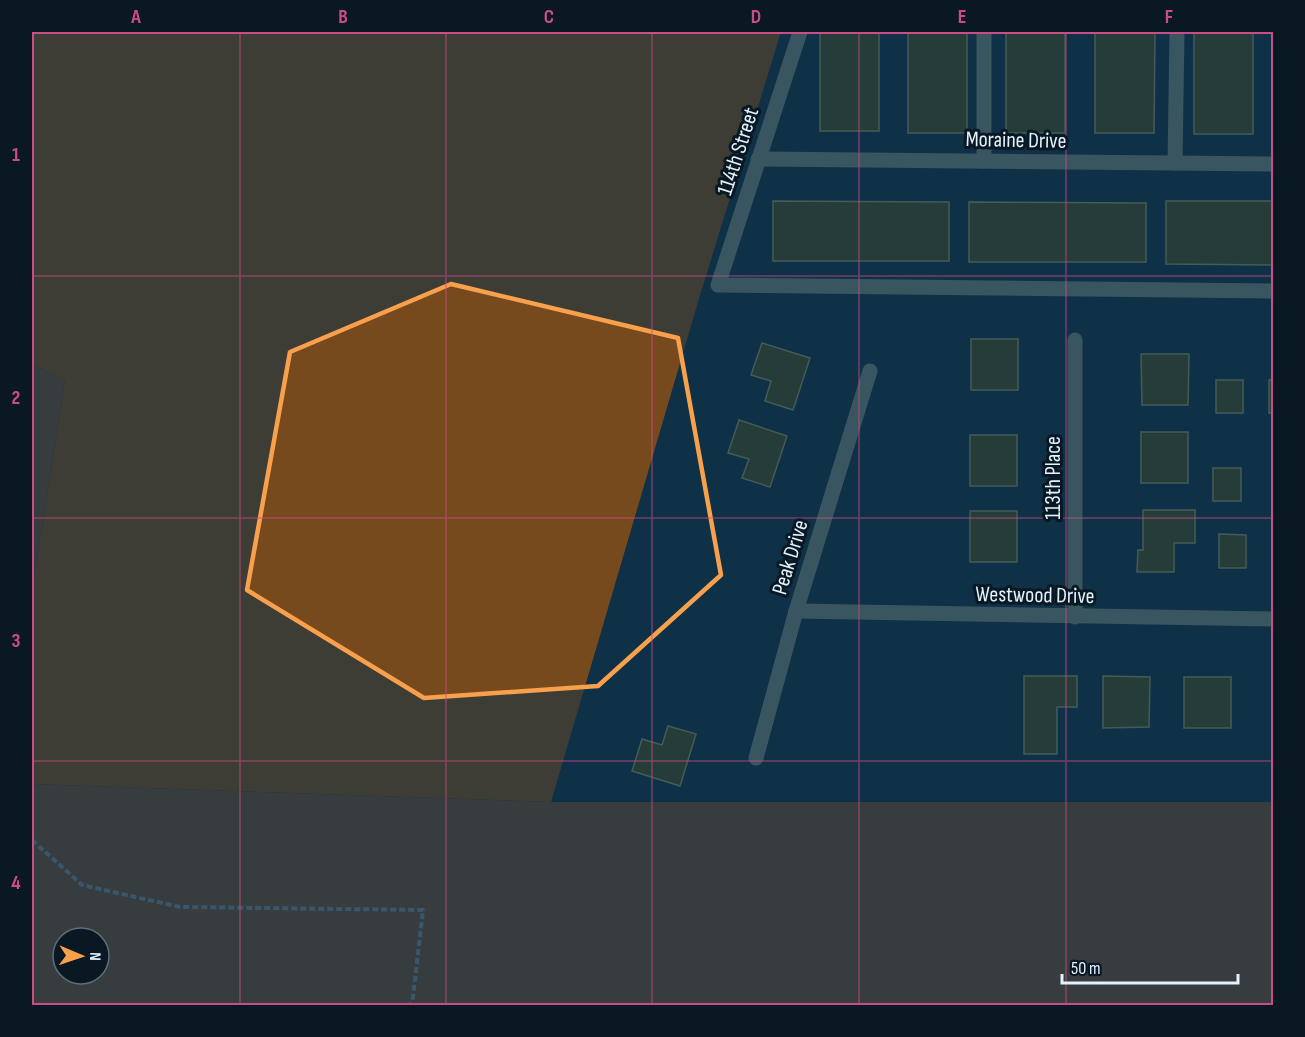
<svg xmlns="http://www.w3.org/2000/svg" width="1305" height="1037" viewBox="0 0 1305 1037" font-family="'Sofia Sans Condensed',sans-serif">
	<style>
		.green { fill: #684a31; fill-rule: evenodd }
		.forest { fill: #774a1e }
		.building { fill: #404a25; stroke: #849068; stroke-width: 1.5 }
		.lines { fill: none; stroke-linecap: round; stroke-linejoin: round }
		.path { stroke: #6b8698; stroke-width: 4; stroke-dasharray: 6 3; stroke-linecap: butt }
		.minor { stroke: #6c827d; stroke-width: 15 }
		.marked { fill: none; stroke: #f9a04c; stroke-width: 4.5; stroke-linejoin: round }
		.grid { fill: none; stroke: #ca4e84; stroke-width: 1.5; stroke-opacity: 0.55 }
		.labels { text-anchor: middle; stroke-width: 6; stroke-linejoin: round; paint-order: stroke }
		.street-label { font-size: 22px; fill: #e1f1fd; stroke: #091822 }
		.neatline { fill: none; stroke: #ca4e84; stroke-width: 2 }
		.grid-label { font-size: 20px; text-anchor: middle; font-weight: bold; fill: #ca4e84 }
	</style>
	<rect width="100%" height="100%" fill="#0e3148"/>
	<!-- green -->
	<g class="green">
		<path d="M 32,364 L 65,381 L 32,590 Z"/>
		<path d="M 32,784 L 551,802 L 1273,802 L 1273,1005 L 32,1005 ZM 63,938 L 99,938 L 99,974 L 63,974 Z"/>
	</g>
	<!-- forest -->
	<path class="forest" d="M 32,32 L 781,32 L 698,302 L 551,802 L 32,784 L 32,590 L 65,381 L 32,364 Z"/>
	<!-- building -->
	<g class="building">
		<rect x="820" y="32" width="59" height="99"/>
		<rect x="908" y="32" width="59" height="101"/>
		<rect x="1006" y="32" width="59" height="101"/>
		<path d="M 1095,32 L 1155,32 L 1154,133 L 1095,133 Z"/>
		<rect x="1194" y="32" width="59" height="102"/>
		<path d="M 773,201 L 949,202 L 949,261 L 773,261 Z"/>
		<path d="M 1166,201 L 1274,201 L 1274,265 L 1166,264 Z"/>
		<path d="M 969,202 L 1146,203 L 1146,262 L 969,262 Z"/>
		<rect x="971" y="339" width="47" height="51"/>
		<path d="M 762,343 L 810,358 L 793,410 L 765,401 L 771,381 L 751,375 Z"/>
		<path d="M 1141,354 L 1189,354 L 1188,405 L 1142,405 Z"/>
		<rect x="1216" y="380" width="27" height="33"/>
		<rect x="1269" y="380" width="5" height="33"/>
		<path d="M 739,420 L 787,436 L 770,487 L 742,478 L 749,459 L 728,453 Z"/>
		<rect x="1141" y="432" width="47" height="51"/>
		<rect x="970" y="435" width="47" height="51"/>
		<rect x="1213" y="468" width="28" height="33"/>
		<path d="M 1143,510 L 1195,510 L 1195,543 L 1174,543 L 1174,572 L 1137,572 L 1138,550 L 1143,550 Z"/>
		<rect x="970" y="511" width="47" height="51"/>
		<path d="M 1219,534 L 1246,535 L 1246,568 L 1219,568 Z"/>
		<path d="M 1024,676 L 1077,676 L 1077,707 L 1057,707 L 1057,754 L 1024,754 Z"/>
		<path d="M 1103,676 L 1150,677 L 1149,727 L 1103,728 Z"/>
		<rect x="1184" y="677" width="47" height="51"/>
		<path d="M 668,726 L 696,734 L 680,786 L 632,771 L 642,739 L 662,745 Z"/>
	</g>
	<g class="lines">
		<!-- path -->
		<path class="path" d="M 32,840 L 82,885 L 180,907 L 423,910 L 413,997 L 410,1006"/>
		<!-- minor -->
		<g class="minor">
			<path d="M 800,32 L 718,285 L 1274,291"/>
			<path d="M 984,32 L 984,161"/>
			<path d="M 758,159 L 1274,164"/>
			<path d="M 1175,163 L 1177,32"/>
			<path d="M 1075,340 L 1075,617"/>
			<path d="M 796,611 L 1274,619"/>
			<path d="M 756,758 L 796,611 L 870,371"/>
		</g>
	</g>
	<!-- marked area -->
	<path d="M0 0H1305V1037H0ZM 451,284 L 678,338 L 721,575 L 598,686 L 424,698 L 247,590 L 290,352 Z" fill="#0e3148" fill-opacity=".55" fill-rule="evenodd"/>
	<path class="marked" d="M 451,284 L 678,338 L 721,575 L 598,686 L 424,698 L 247,590 L 290,352 Z"/>
	<!-- grid -->
	<path class="grid" d="M 240,32 L 240,1006M 446,32 L 446,1006M 652,32 L 652,1006M 859,32 L 859,1006M 1066,32 L 1066,1006M 32,276 L 1274,276M 32,518 L 1274,518M 32,761 L 1274,761"/>
	<g class="labels">
		<!-- street labels -->
		<g class="street-label">
			<text transform="translate(1016 139) rotate(1)" y="8">Moraine Drive</text>
			<text transform="translate(737 151) rotate(-72)" y="8">114th Street</text>
			<text transform="translate(1052 478) rotate(-90)" y="8">113th Place</text>
			<text transform="translate(789 557) rotate(-73)" y="8">Peak Drive</text>
			<text transform="translate(1035 594) rotate(1)" y="8">Westwood Drive</text>
		</g>
	</g>
	<!-- border -->
	<rect width="1305" height="1037" fill="none" stroke="#091822" stroke-width="66"/>
	<!-- north arrow -->
	<g transform="translate(81 956) rotate(92)"><circle r="28" fill="#091822" stroke="#5f6f7a" stroke-width="1.5"/>
	<path d="M0-4.5L10 22L0 15L-10 22Z" fill="#f9a04c"/>
	<text y="-9" font-size="16" font-weight="bold" text-anchor="middle" fill="#e1f1fd">N</text>
	</g>
	<!-- scale -->
	<path d="M1062 974v9h176v-9" fill="none" stroke="#e1f1fd" stroke-width="3"/>
	<text x="1071" y="974" font-size="18" fill="#e1f1fd" stroke="#091822" stroke-width="4.5" paint-order="stroke">50 m</text>
	<rect x="33" y="33" width="1239" height="971" class="neatline"/>
	<g class="grid-label">
		<text x="136" y="23">A</text>
		<text x="343" y="23">B</text>
		<text x="549" y="23">C</text>
		<text x="756" y="23">D</text>
		<text x="962" y="23">E</text>
		<text x="1169" y="23">F</text>
		<text x="16" y="161">1</text>
		<text x="16" y="404">2</text>
		<text x="16" y="647">3</text>
		<text x="16" y="889">4</text>
	</g>
</svg>
